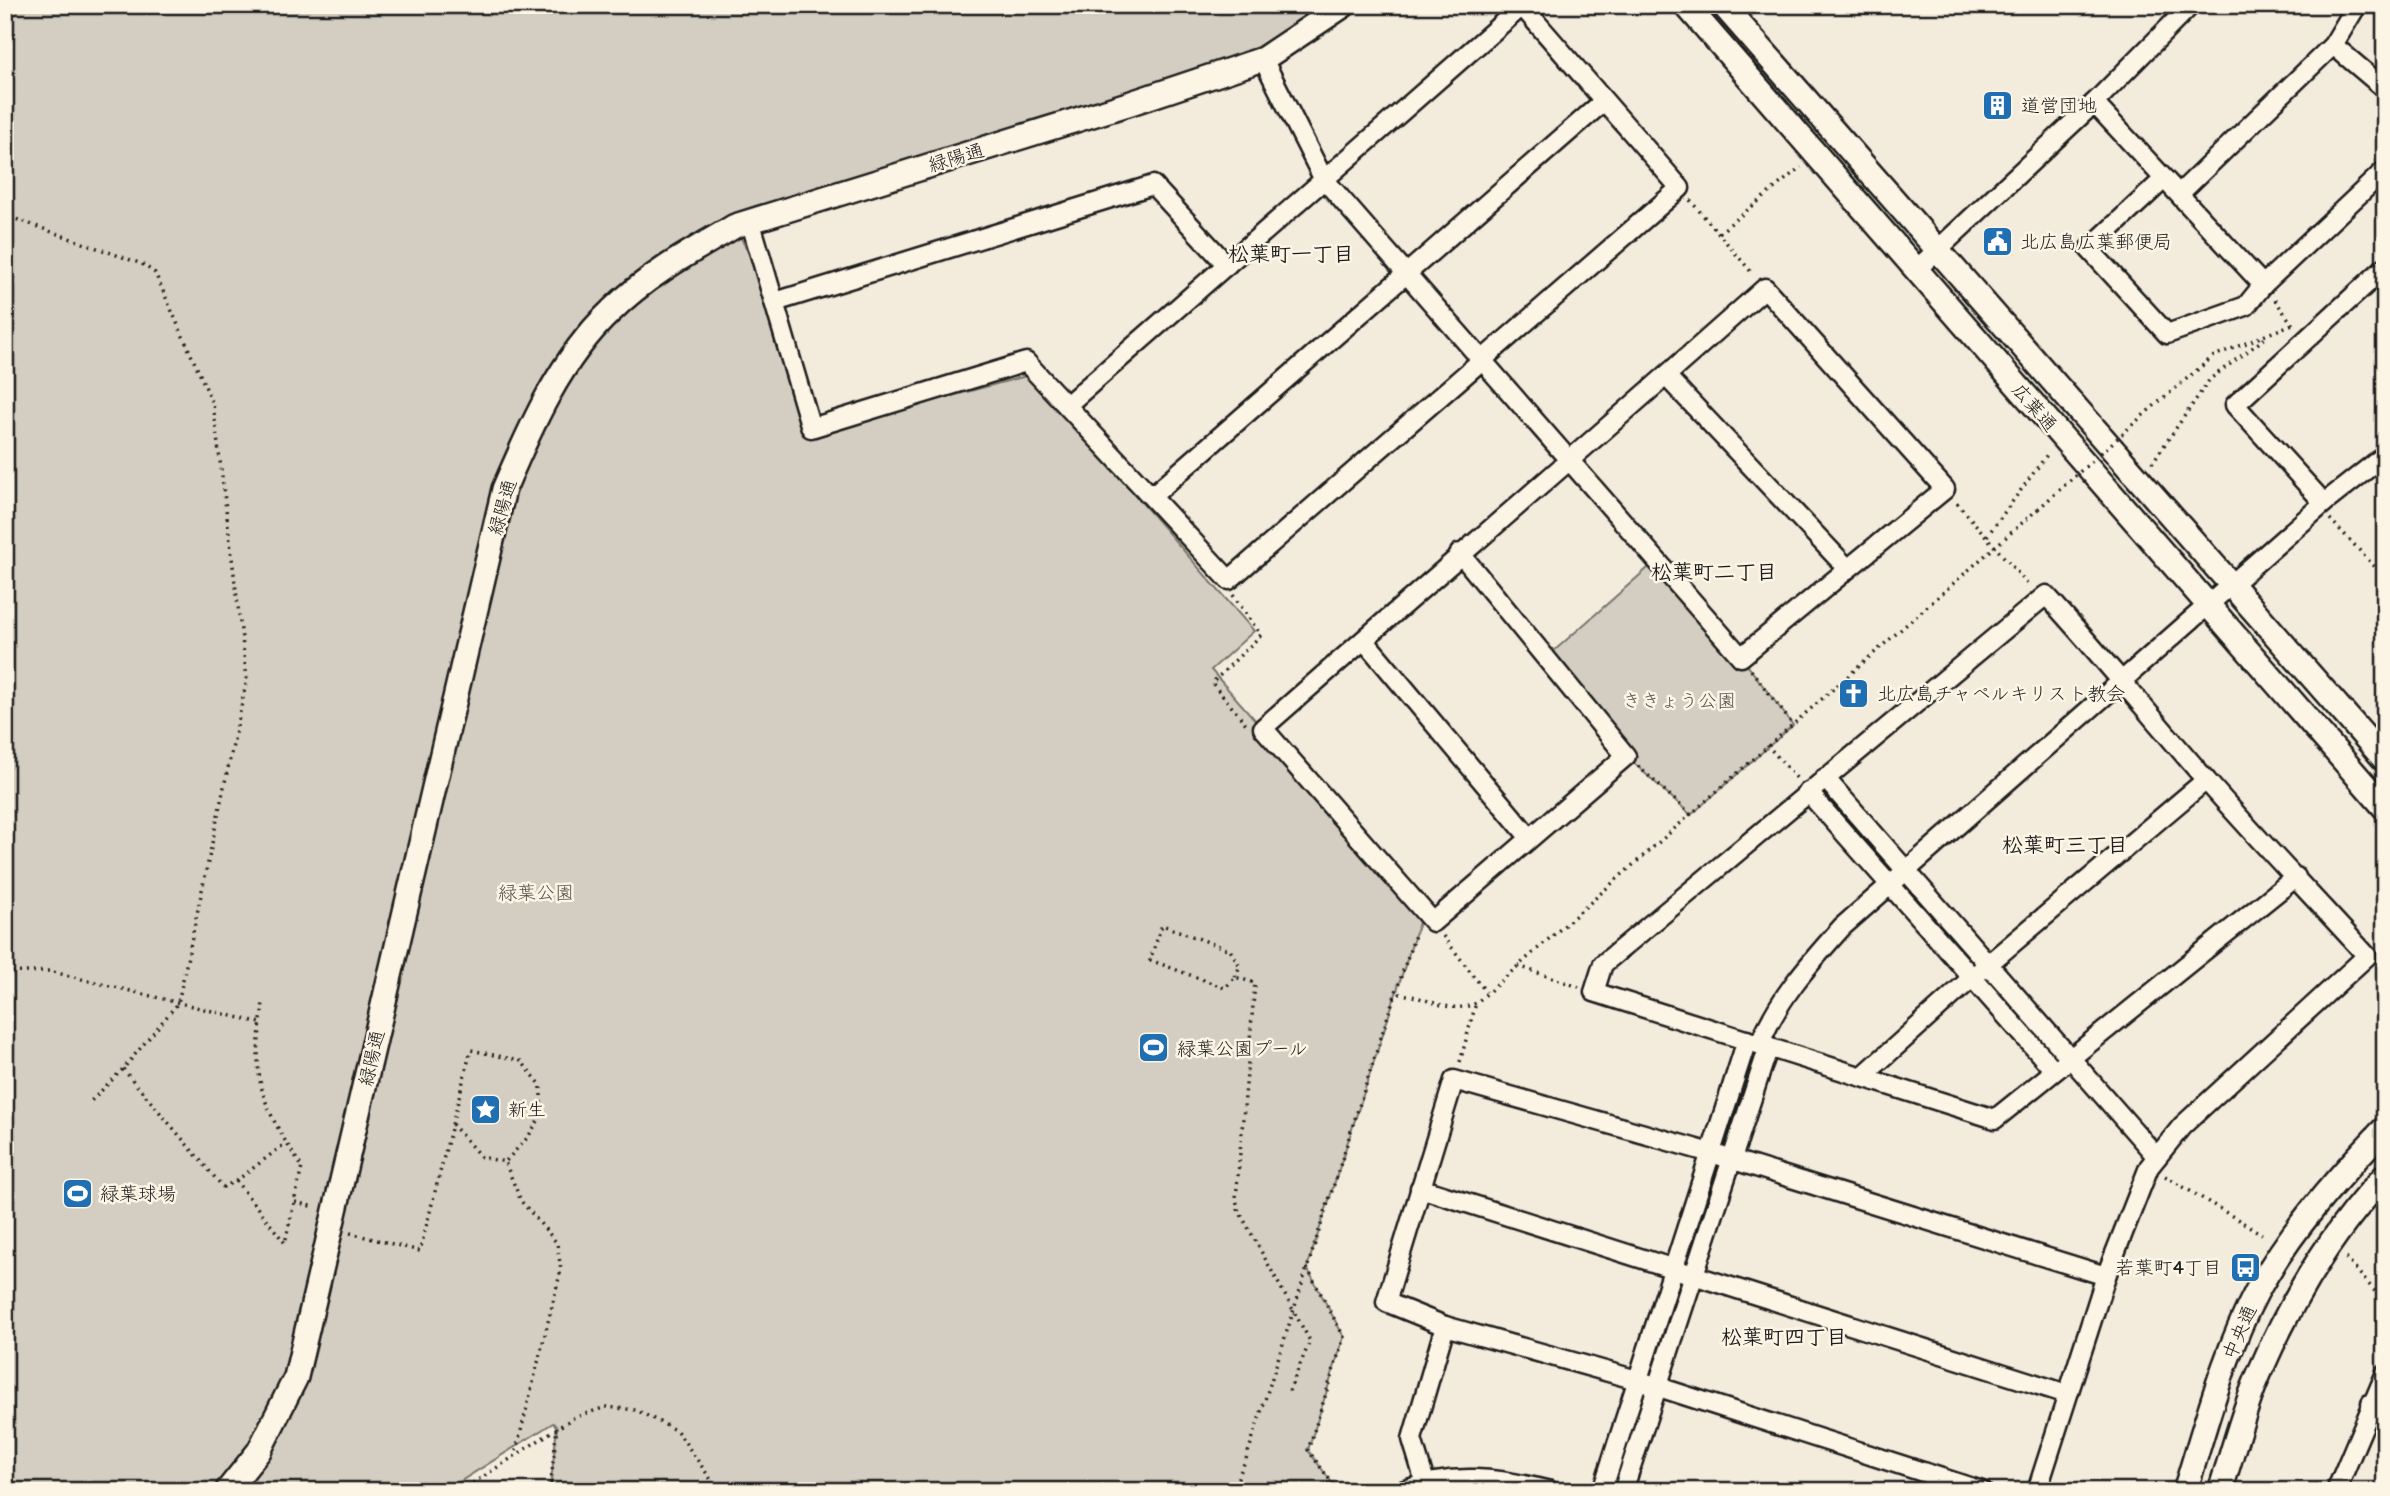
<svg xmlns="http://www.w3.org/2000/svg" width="2390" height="1496" viewBox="0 0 2390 1496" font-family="'Balsamiq Sans','Klee One',sans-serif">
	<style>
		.green { fill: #d3cec1; stroke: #78756e; stroke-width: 2 }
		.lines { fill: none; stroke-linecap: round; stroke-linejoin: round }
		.minor-casing { stroke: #1c1c1c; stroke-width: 23 }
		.tertiary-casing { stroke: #1c1c1c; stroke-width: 28 }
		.path { stroke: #1c1c1c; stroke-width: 3.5; stroke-dasharray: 2 5; stroke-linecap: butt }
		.minor { stroke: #fcf5e5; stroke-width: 18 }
		.tertiary { stroke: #fcf5e5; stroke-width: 23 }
		.path-bridge { stroke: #1c1c1c; stroke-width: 3.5; stroke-dasharray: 2 5; stroke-linecap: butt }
		.labels { text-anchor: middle; stroke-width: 5; stroke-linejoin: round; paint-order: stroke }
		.poi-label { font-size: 19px; fill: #1c1c1c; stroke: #fcf5e5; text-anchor: start }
		.street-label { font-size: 19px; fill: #1c1c1c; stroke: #fcf5e5 }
		.park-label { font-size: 19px; fill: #53514e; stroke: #fcf5e5 }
		.neighbourhood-label { font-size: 21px; font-weight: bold; fill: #1c1c1c; stroke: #fcf5e5 }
	</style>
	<rect width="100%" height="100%" fill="#f3ecdd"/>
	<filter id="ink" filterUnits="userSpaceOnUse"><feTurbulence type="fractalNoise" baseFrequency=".0143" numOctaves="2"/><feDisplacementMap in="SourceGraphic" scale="14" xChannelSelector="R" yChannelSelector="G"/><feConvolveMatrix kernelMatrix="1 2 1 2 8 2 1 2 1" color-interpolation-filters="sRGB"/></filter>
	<g filter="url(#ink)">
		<!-- green -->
		<g class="green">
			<path d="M 5,5 L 1344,5 L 1263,59 L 735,226 L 752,260 L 807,435 L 1030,375 L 1254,631 L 1211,670 L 1423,910 L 1307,1268 L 1344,1337 L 1308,1450 L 1338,1491 L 550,1491 L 557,1427 L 553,1423 L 445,1491 L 5,1491 Z"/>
			<path d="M 1657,560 L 1741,657 L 1793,725 L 1691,815 L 1626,756 L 1547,657 Z"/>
		</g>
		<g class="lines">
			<defs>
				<g id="minor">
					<path d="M 2333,45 L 2385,89"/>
					<path d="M 1263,59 L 1323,178 L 1741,657 L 1945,489 L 1765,288 C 1599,436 1430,581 1263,728 L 1433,922 L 1626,756 L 1460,553"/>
					<path d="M 2094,103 L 2263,285 L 2385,170"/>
					<path d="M 2164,179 L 2089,249 L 2167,334 L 2246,306 L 2263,285"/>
					<path d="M 2180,193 L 2333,45 L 2357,5"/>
					<path d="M 750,220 L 811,428 L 1026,362 L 1229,580 L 1680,188 L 1522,6 L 1068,404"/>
					<path d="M 1917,269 L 2094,103 L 2191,5"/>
					<path d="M 775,302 L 1153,185 L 1227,265"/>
					<path d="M 1666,376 L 1847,568"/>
					<path d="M 1152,496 L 1604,101"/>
					<path d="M 2324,503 L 2235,405 L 2385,267"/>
					<path d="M 1364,640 L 1530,838"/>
					<path d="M 1825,778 L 2157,1157"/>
					<path d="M 1808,792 L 2054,1070"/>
					<path d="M 1760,1043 C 1779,997 1809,964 1842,927 L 2324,503 L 2385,455"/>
					<path d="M 1864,1075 L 1974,976 L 2206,780"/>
					<path d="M 1420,1188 L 2067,1394"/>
					<path d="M 2371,1403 L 2385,1418"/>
					<path d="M 1425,1482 L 1412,1439 L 1445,1326"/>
					<path d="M 1402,1491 C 1452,1472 1499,1478 1550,1491"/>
					<path d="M 1602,1491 L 1747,1040"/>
					<path d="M 1623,1491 L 1769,1046"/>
					<path d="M 1982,1491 L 1637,1380 L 1445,1326 L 1386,1302 L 1454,1080 L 1711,1153 L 2106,1276"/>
					<path d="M 2037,1491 L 2106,1276 L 2149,1167 L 2182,1126 L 2367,956 C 2314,897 2258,840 2206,780 C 2152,718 2101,655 2046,595 L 1603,964 L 1594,992 L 1995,1119 L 2296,877"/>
					<path d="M 2336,1491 L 2385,1375"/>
				</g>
				<g id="tertiary">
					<path d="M 1686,5 L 2385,808"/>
					<path d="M 1723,5 L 2385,760"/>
					<path d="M 227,1491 L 259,1451 L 296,1377 L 504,489 C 531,426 560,359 611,311 C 646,276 692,251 735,226 L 1131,103 L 1263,59 L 1344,5"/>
					<path d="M 2185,1491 C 2206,1424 2224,1353 2257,1291 C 2291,1230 2337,1178 2385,1128"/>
					<path d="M 2220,1491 C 2233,1452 2243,1411 2259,1374 C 2290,1302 2331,1232 2385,1176"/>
				</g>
			</defs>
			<!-- minor casing -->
			<use href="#minor" class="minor-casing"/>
			<!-- tertiary casing -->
			<use href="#tertiary" class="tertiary-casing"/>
			<!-- path -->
			<g class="path">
				<path d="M 1690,200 L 1753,274"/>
				<path d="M 5,212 L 13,218 L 142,264 L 155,273 L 213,404 L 247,679 L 178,1003 L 123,1069 L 88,1104"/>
				<path d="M 1719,233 L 1801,167"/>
				<path d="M 2275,300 L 2293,325"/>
				<path d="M 2148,411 L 2214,356 L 2295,323"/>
				<path d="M 2152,463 L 2210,379 L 2268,336"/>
				<path d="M 1957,503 L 2030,587"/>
				<path d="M 2330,519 L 2376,568"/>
				<path d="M 1987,536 L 2049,452"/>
				<path d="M 1233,595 L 1261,635 L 1212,683 L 1246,724"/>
				<path d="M 1751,670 L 1793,725"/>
				<path d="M 1767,745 L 1798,780"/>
				<path d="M 1638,766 L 1691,815"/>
				<path d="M 1443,936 L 1486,992"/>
				<path d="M 1518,966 L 1579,987"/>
				<path d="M 5,973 L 49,971 L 261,1023"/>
				<path d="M 1235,977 L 1240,966 L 1230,950 L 1162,925 L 1150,960 L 1225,988 L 1235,977 L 1255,983 L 1236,1198 L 1238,1209 L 1310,1341 L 1289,1391"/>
				<path d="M 1394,998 L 1416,932"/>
				<path d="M 1460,1062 L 1476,1003"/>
				<path d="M 123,1069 L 223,1187 L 236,1181 L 285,1243 L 302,1167 C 284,1140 262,1106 259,1073 C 256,1050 261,1025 263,1002"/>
				<path d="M 452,1124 L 481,1157 L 505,1162 L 521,1201 L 557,1243 L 561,1270 L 515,1455"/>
				<path d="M 2165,1176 L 2262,1234"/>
				<path d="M 236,1181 L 286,1143"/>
				<path d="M 295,1202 L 314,1207"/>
				<path d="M 350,1233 L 420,1251 L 471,1050 L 521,1061 L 541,1085 L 541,1116 L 528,1137 L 505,1162"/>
				<path d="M 2346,1258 L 2385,1303"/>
				<path d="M 1307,1268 L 1344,1337 L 1308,1450 L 1338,1491"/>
				<path d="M 461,1491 L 573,1418 L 606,1407 L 636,1410 L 677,1431 L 719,1491"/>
				<path d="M 550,1491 L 557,1427"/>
				<path d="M 1232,1491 L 1246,1459 L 1393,1000 L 1400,994 C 1427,996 1450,1016 1476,1003 L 2038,509"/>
			</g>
			<!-- minor -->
			<use href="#minor" class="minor"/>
			<!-- tertiary -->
			<use href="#tertiary" class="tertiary"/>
			<!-- path-bridge -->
			<path class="path-bridge" d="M 2038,509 L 2148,411"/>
		</g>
	</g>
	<!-- icons -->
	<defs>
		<symbol id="building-square" viewBox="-11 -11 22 22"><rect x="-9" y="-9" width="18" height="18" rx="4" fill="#1f6fb2" stroke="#fcf5e5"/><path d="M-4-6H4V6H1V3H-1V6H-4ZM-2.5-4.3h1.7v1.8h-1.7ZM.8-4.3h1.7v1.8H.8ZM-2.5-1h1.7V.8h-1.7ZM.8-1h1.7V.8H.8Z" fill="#fff"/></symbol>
		<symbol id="civic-square" viewBox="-11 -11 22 22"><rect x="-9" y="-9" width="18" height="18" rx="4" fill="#1f6fb2" stroke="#fcf5e5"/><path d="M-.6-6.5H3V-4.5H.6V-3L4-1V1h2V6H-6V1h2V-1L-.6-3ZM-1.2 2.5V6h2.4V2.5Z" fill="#fff"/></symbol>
		<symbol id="church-square" viewBox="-11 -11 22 22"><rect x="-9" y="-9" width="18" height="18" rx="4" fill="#1f6fb2" stroke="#fcf5e5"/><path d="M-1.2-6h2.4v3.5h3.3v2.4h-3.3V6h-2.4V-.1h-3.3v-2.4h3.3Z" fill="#fff"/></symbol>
		<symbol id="stadium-square" viewBox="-11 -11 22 22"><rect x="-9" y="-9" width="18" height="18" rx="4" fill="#1f6fb2" stroke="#fcf5e5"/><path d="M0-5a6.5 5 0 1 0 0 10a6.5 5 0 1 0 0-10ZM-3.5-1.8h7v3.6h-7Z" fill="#fff"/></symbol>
		<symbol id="sight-square" viewBox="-11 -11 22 22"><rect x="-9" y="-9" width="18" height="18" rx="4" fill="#1f6fb2" stroke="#fcf5e5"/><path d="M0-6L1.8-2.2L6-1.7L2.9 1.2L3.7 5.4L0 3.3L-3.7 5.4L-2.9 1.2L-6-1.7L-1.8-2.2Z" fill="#fff"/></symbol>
		<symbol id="bus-square" viewBox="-11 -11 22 22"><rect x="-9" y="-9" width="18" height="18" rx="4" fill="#1f6fb2" stroke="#fcf5e5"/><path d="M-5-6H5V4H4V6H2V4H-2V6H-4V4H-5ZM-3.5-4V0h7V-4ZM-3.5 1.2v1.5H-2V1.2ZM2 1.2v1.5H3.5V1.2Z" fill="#fff"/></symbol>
	</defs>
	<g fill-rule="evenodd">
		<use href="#building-square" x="1980" y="88" width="35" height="35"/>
		<use href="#civic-square" x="1980" y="224" width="35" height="35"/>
		<use href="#church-square" x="1836" y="676" width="35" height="35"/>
		<use href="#stadium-square" x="1136" y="1030" width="35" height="35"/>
		<use href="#sight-square" x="468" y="1092" width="35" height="35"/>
		<use href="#stadium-square" x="60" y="1176" width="35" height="35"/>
		<use href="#bus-square" x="2228" y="1250" width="35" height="35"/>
	</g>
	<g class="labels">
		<!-- poi labels -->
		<g class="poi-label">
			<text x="2021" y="112">道営団地</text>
			<text x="2020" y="248">北広島広葉郵便局</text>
			<text x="1877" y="700">北広島チャペルキリスト教会</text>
			<text x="1177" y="1055">緑葉公園プール</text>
			<text x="508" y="1116">新生</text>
			<text x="100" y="1200">緑葉球場</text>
			<text x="2222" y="1274" text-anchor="end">若葉町4丁目</text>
		</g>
		<!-- street labels -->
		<g class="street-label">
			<text transform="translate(956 157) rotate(-17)" y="7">緑陽通</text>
			<text transform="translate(2035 407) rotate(49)" y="7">広葉通</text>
			<text transform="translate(502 507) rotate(-74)" y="7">緑陽通</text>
			<text transform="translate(371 1058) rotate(-77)" y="7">緑陽通</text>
			<text transform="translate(2239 1332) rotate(-67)" y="7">中央通</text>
		</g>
		<!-- park labels -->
		<g class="park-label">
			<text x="1679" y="707">ききょう公園</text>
			<text x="536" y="899">緑葉公園</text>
		</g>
		<!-- neighbourhood labels -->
		<g class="neighbourhood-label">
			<text x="1291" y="261">松葉町一丁目</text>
			<text x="1714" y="579">松葉町二丁目</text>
			<text x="2065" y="852">松葉町三丁目</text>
			<text x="1784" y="1344">松葉町四丁目</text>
		</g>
	</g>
	<!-- margin -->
	<rect width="2390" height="1496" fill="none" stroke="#fcf5e5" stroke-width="28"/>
	<rect x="14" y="14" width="2362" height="1468" fill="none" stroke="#1c1c1c" stroke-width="2.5" filter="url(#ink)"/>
</svg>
